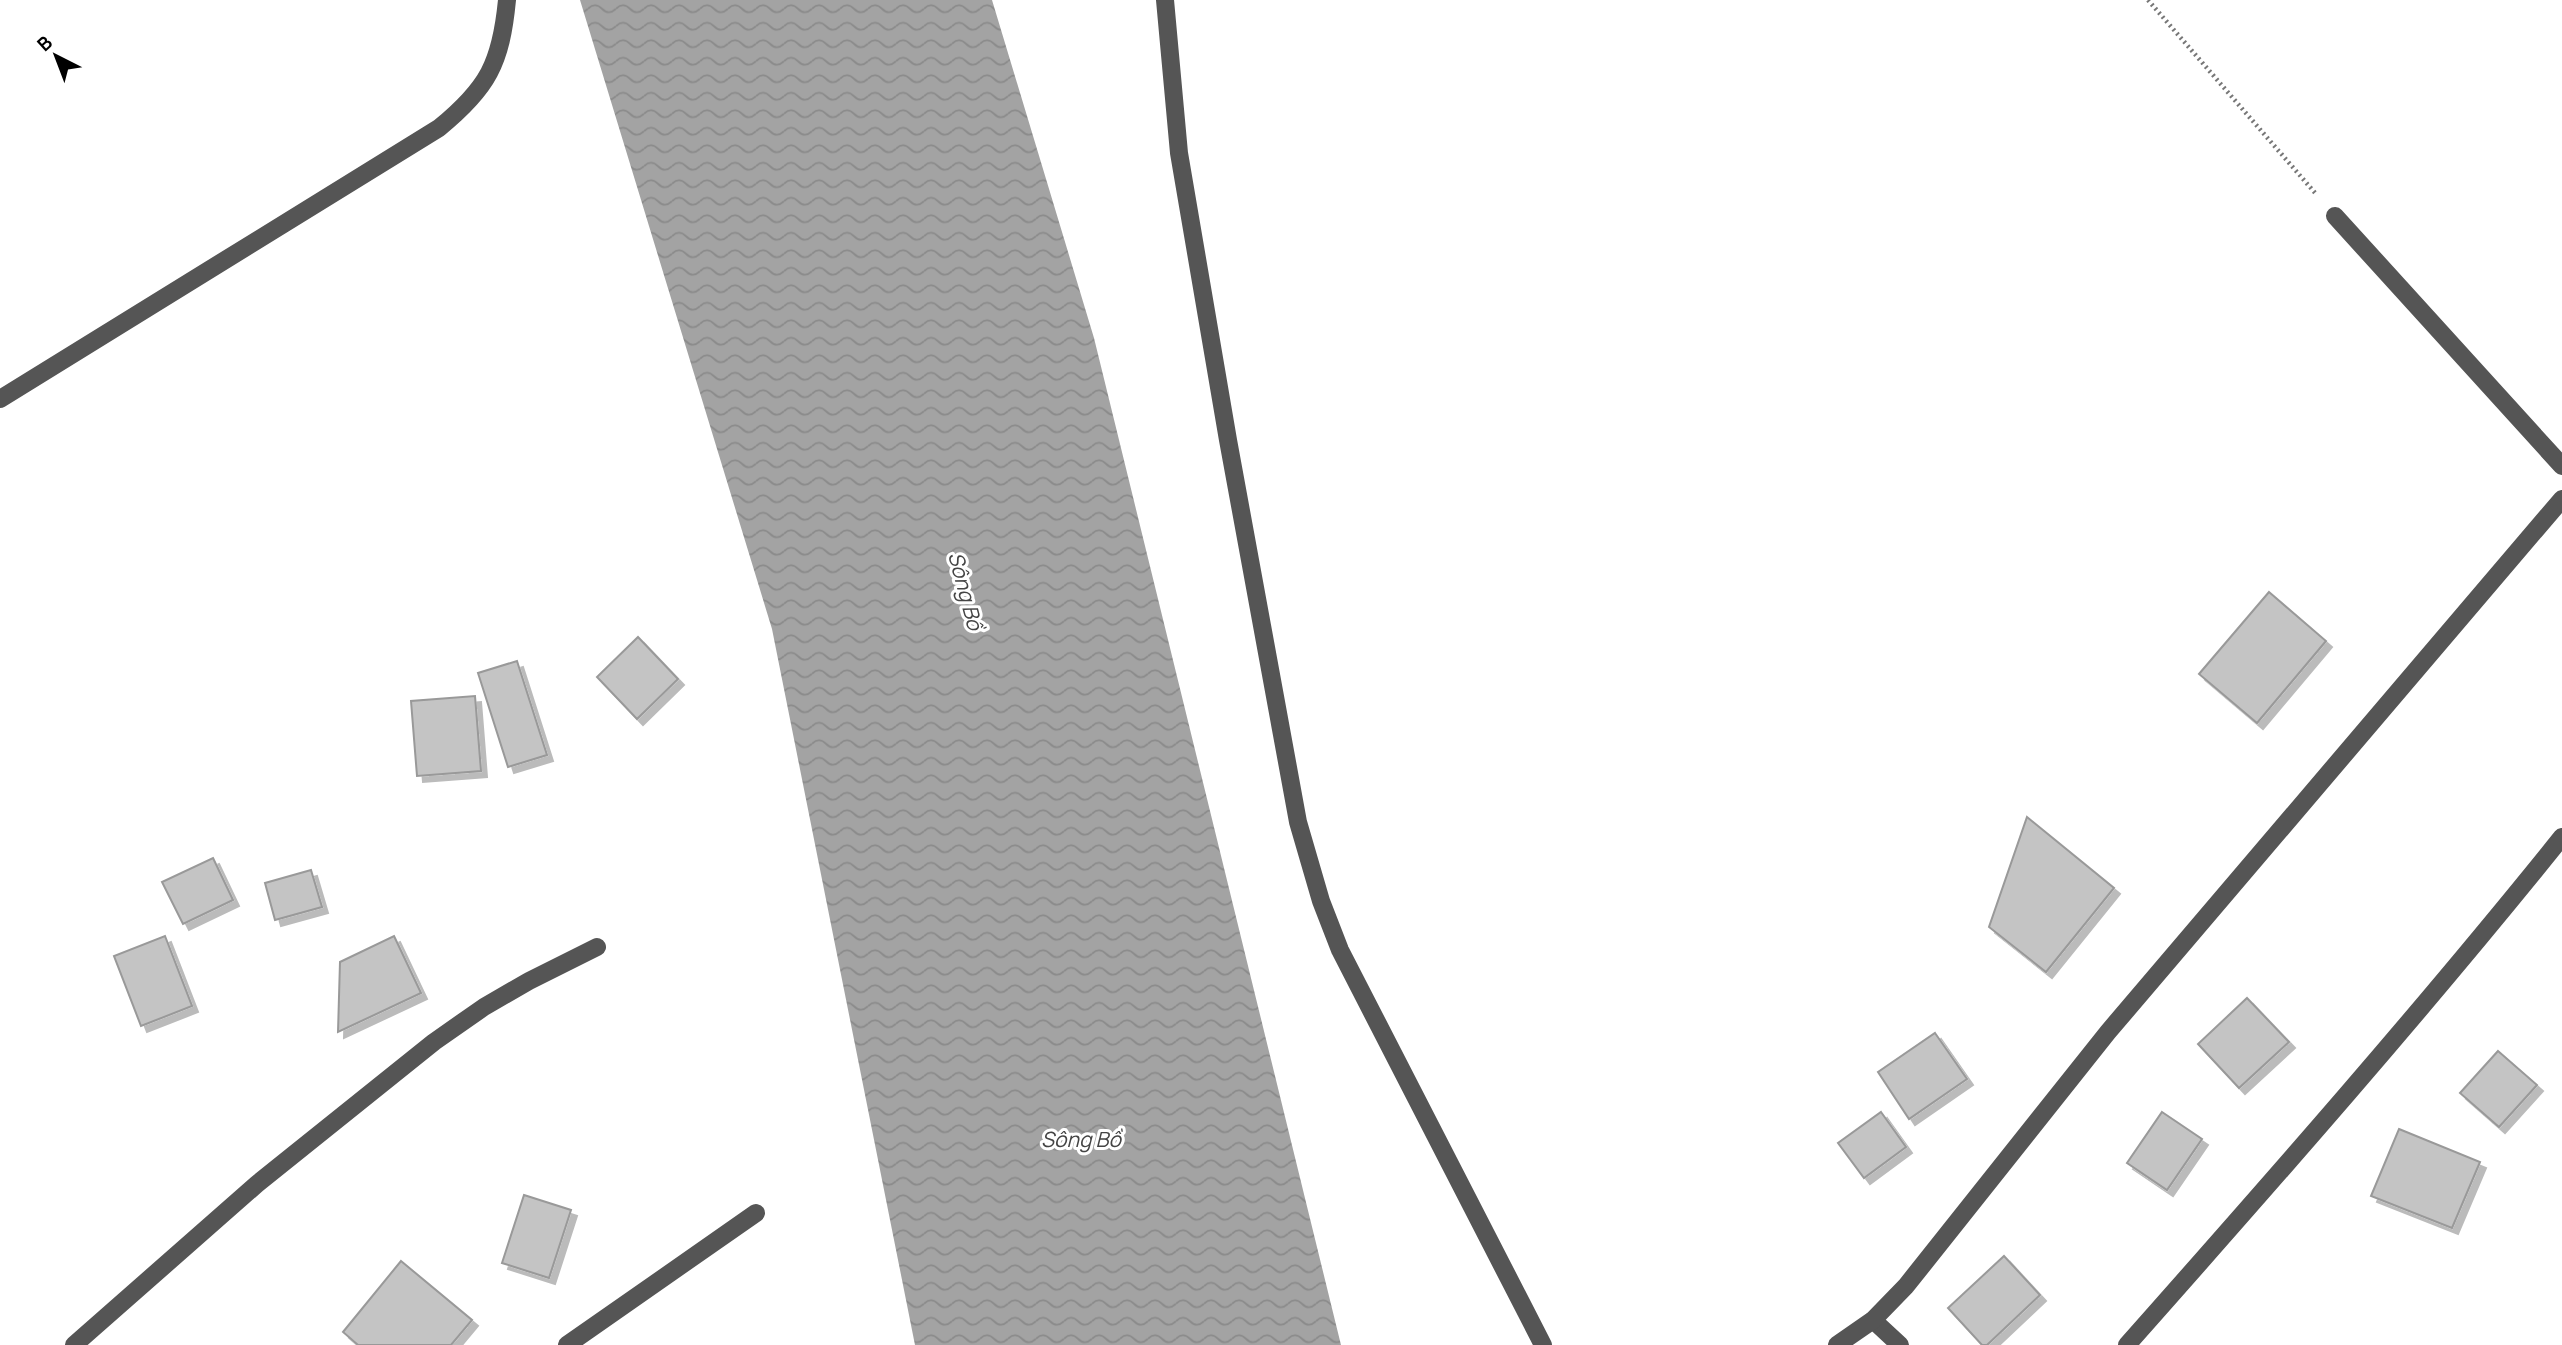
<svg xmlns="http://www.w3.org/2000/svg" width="2562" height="1345" viewBox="0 0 2562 1345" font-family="Manrope,sans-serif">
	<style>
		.water { fill: url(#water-waves) }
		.building { fill: #c4c4c4; stroke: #999; stroke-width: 2; filter: url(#shadow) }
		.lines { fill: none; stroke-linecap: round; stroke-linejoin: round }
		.path { stroke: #777; stroke-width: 4.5; stroke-dasharray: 2 3.5; stroke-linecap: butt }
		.minor { stroke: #555; stroke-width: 18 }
		.labels { text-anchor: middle; stroke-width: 6; stroke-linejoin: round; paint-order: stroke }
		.water-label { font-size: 21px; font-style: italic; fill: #444; stroke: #fff }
	</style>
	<defs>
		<pattern id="water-waves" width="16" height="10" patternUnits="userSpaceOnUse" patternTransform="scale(1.75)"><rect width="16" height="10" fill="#a3a3a3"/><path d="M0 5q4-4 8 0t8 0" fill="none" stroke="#8b8b8b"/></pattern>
		<filter id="shadow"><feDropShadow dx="6" dy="6" stdDeviation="0" flood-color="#0004"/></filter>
	</defs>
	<rect width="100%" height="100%" fill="#fff"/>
	<!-- water -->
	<path class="water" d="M 580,0 L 992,0 L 1094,338 L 1341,1345 L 915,1345 L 772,629 Z"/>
	<!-- building -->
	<g class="building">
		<path d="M 2269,592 L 2326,641 L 2257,723 L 2199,674 Z"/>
		<path d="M 638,637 L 678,679 L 637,719 L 597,677 Z"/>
		<path d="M 517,661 L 547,755 L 508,767 L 478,673 Z"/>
		<path d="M 475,696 L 481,771 L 417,776 L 411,701 Z"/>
		<path d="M 2027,817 L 2114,888 L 2046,972 L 1989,927 Z"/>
		<path d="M 213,858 L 233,900 L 183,924 L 162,882 Z"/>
		<path d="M 311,870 L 322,907 L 275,920 L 265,883 Z"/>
		<path d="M 165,936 L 192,1006 L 141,1026 L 114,956 Z"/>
		<path d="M 394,936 L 421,993 L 338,1032 L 340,962 Z"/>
		<path d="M 2247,998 L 2289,1042 L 2239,1088 L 2198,1044 Z"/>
		<path d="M 1935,1033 L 1967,1079 L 1909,1119 L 1878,1072 Z"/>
		<path d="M 2498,1051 L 2537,1085 L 2499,1127 L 2460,1093 Z"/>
		<path d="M 1881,1112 L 1906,1147 L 1864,1178 L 1838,1143 Z"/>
		<path d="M 2162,1112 L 2202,1139 L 2167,1190 L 2127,1163 Z"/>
		<path d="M 2399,1129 L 2480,1162 L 2452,1228 L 2371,1196 Z"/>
		<path d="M 524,1195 L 571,1210 L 549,1278 L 502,1263 Z"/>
		<path d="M 2004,1256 L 2040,1295 L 1987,1345 L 1982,1345 L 1948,1308 Z"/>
		<path d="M 401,1261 L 472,1320 L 451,1345 L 358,1345 L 343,1332 Z"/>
	</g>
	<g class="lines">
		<!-- path -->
		<path class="path" d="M 2148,0 L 2316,194"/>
		<!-- minor -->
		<g class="minor">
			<path d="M 1165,0 L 1179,153 L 1228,440 L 1298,822 L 1321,901 L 1340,950 L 1543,1345"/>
			<path d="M 2335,216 L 2562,466"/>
			<path d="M 0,399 L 439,128 C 488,88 501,63 507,0"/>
			<path d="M 1873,1320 L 1900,1345"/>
			<path d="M 74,1345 L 257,1184 L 434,1042 L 484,1007 L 529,981 L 597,947"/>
			<path d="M 567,1345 L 756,1213"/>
			<path d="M 1837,1345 L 1873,1320 L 1906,1286 L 2108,1032 L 2562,499"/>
			<path d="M 2127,1345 C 2275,1178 2422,1011 2562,837"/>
		</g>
	</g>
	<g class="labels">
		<!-- water labels -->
		<g class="water-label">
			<text transform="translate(965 591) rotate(75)" y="7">Sông Bồ</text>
			<text x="1081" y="1147">Sông Bồ</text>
		</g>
	</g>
	<!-- north arrow -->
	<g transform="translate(56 56) rotate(318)" stroke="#ffffff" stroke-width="5" paint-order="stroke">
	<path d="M0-5L12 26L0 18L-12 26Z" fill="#000000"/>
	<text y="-10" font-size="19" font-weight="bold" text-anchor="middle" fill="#000000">B</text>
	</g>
</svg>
